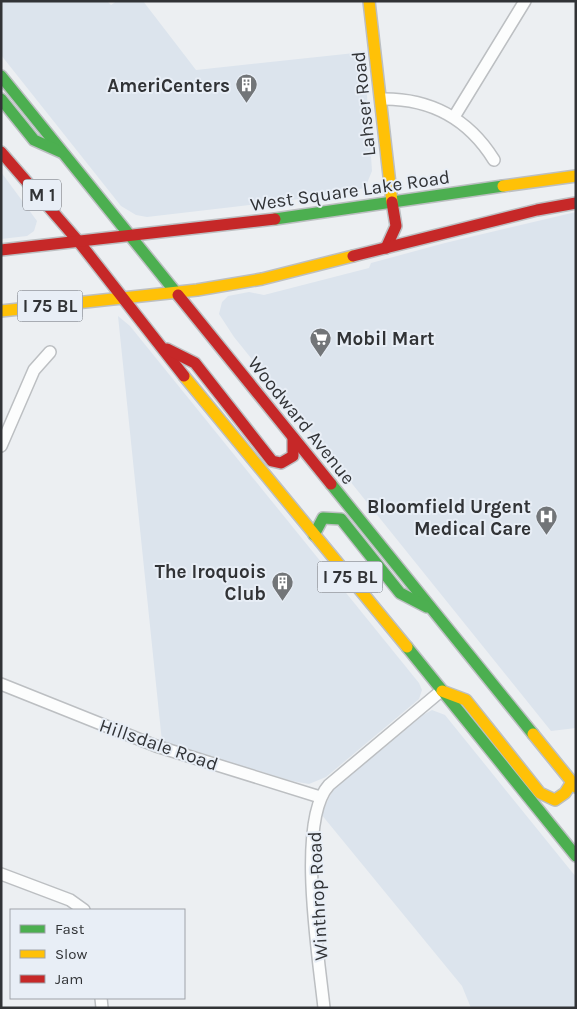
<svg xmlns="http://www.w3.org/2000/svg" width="577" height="1009" viewBox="0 0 577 1009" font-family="Karla,sans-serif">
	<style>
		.built { fill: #dce4ed }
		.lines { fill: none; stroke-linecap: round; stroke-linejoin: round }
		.street-casing { stroke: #bcbfc2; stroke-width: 14 }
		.fast-casing { stroke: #bcbfc2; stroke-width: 14 }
		.slow-casing { stroke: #bcbfc2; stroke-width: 14 }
		.jam-casing { stroke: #bcbfc2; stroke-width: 14 }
		.street { stroke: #fcfdfd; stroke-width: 11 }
		.fast { stroke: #4caf50; stroke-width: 11 }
		.slow { stroke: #ffc107; stroke-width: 11 }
		.jam { stroke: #c62828; stroke-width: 11 }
		.labels { text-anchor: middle; stroke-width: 4; stroke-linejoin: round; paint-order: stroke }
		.shield { fill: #e8eef6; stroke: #686b70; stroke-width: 1 }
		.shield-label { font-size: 18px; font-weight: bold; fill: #313336 }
		.poi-label { font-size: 19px; font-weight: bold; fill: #313336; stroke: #e8eef6; text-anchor: end }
		.street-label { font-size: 19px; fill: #313336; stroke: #e8eef6 }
	</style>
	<rect width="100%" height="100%" fill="#eceff2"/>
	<!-- built -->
	<g class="built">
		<path d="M 1,1 L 107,1 L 111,5 L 117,1 L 143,1 L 196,70 L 364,52 L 372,171 L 365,188 L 300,199 L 147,217 L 136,215 L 121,206 L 1,55 Z"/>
		<path d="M 1,172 L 37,221 L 34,231 L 27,236 L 1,239 Z"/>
		<path d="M 576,212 L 576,728 L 551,731 L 234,337 L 219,314 L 222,302 L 228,296 L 249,292 L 264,295 L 369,268 L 371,263 L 445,243 Z"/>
		<path d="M 118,316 L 130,326 L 419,683 L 422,690 L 419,699 L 326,777 L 309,784 L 292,781 L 162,742 Z"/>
		<path d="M 432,710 L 445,715 L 576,877 L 576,1008 L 471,1008 L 462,986 L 321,814 L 333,790 L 423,715 Z"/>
	</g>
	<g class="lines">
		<defs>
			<g id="street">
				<path d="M 381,99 C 429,98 468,118 494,160"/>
				<path d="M 454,117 L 525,1"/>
				<path d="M 1,446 L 34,370 L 50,352"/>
				<path d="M 1,684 L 156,746 L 320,797"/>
				<path d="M 1,874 L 70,900 L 84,910"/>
				<path d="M 101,998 L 102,1008"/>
				<path d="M 324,1008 C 319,959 296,821 329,785 L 441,691"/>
			</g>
			<g id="fast">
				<path d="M 1,76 L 178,295"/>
				<path d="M 1,99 L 34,140 L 61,152"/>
				<path d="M 275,219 L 503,186"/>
				<path d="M 331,484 L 533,734"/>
				<path d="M 314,535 L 323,518 L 341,519 L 400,593 L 427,607"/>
				<path d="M 407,647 L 576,856"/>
			</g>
			<g id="slow">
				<path d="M 369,1 L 392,202"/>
				<path d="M 503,186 L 576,176"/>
				<path d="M 1,311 L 197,290 L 262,279 L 353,256"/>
				<path d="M 184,376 L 407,647"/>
				<path d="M 442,691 L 466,700 L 540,793 L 555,800 L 565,793 L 572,782"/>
				<path d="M 533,734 L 576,787"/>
			</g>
			<g id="jam">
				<path d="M 1,152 L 79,242 L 184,376"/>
				<path d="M 386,248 L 396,226 L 392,202"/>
				<path d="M 1,250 L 275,219"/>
				<path d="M 353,256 L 537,210 L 576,203"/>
				<path d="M 178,295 L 331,484"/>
				<path d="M 167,349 L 195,363 L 272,461 L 281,463 L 293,456 L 293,438"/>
			</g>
		</defs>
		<!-- street casing -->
		<use href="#street" class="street-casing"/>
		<!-- fast casing -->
		<use href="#fast" class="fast-casing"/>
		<!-- slow casing -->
		<use href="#slow" class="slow-casing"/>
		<!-- jam casing -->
		<use href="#jam" class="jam-casing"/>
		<!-- street -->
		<use href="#street" class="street"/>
		<!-- fast -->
		<use href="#fast" class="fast"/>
		<!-- slow -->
		<use href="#slow" class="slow"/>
		<!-- jam -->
		<use href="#jam" class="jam"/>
	</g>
	<!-- icons -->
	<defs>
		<symbol id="building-pin" viewBox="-11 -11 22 30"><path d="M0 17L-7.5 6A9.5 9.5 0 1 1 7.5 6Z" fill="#727578" stroke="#e8eef6"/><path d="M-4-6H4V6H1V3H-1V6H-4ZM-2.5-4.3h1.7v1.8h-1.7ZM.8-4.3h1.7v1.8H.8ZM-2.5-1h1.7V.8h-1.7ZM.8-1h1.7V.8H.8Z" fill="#fff"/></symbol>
		<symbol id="supermarket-pin" viewBox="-11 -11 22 30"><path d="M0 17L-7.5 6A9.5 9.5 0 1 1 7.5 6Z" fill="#727578" stroke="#e8eef6"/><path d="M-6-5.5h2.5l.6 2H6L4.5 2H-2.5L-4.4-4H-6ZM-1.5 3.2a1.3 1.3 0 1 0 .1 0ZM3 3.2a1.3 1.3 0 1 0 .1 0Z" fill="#fff"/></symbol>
		<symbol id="hospital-pin" viewBox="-11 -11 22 30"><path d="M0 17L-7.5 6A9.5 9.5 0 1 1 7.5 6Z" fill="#727578" stroke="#e8eef6"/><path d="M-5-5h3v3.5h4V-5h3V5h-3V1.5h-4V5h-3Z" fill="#fff"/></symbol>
	</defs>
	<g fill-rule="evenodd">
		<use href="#building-pin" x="234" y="72" width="25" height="34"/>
		<use href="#supermarket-pin" x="308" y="326" width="25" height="34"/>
		<use href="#hospital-pin" x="534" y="504" width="25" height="34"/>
		<use href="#building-pin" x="270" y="570" width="25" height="34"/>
	</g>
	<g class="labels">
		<!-- shield labels -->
		<g class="shield">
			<rect x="23" y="179.5" width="38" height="31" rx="4"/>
			<rect x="17.5" y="290.5" width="65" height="31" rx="4"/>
			<rect x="317.5" y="561.5" width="65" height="31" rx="4"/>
		</g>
		<g class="shield-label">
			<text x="42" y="201">M 1</text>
			<text x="50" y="312">I 75 BL</text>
			<text x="350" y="583">I 75 BL</text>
		</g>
		<!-- poi labels -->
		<g class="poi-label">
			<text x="230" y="92">AmeriCenters</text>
			<text x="336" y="345" text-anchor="start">Mobil Mart</text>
			<text x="531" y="513">Bloomfield Urgent<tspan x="531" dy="22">Medical Care</tspan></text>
			<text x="266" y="578">The Iroquois<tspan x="266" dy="22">Club</tspan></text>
		</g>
		<!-- street labels -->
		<g class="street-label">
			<text transform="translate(363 104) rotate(-96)" y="7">Lahser Road</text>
			<text transform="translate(350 190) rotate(-8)" y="7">West Square Lake Road</text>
			<text transform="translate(302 420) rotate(51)" y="7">Woodward Avenue</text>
			<text transform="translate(159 744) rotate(19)" y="7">Hillsdale Road</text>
			<text transform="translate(317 896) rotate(-93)" y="7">Winthrop Road</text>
		</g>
	</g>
	<!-- border -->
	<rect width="577" height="1009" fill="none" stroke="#313336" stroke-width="5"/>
	<!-- legend -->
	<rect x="10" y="909" width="175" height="90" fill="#e8eef6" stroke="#9fa3a9"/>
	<rect x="20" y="925" width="25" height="8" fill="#4caf50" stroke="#9fa3a9"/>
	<text x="55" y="934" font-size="15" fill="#313336">Fast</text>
	<rect x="20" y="950" width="25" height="8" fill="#ffc107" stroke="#9fa3a9"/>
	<text x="55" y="959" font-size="15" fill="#313336">Slow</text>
	<rect x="20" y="975" width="25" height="8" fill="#c62828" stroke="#9fa3a9"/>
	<text x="55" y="984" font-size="15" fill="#313336">Jam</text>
</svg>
